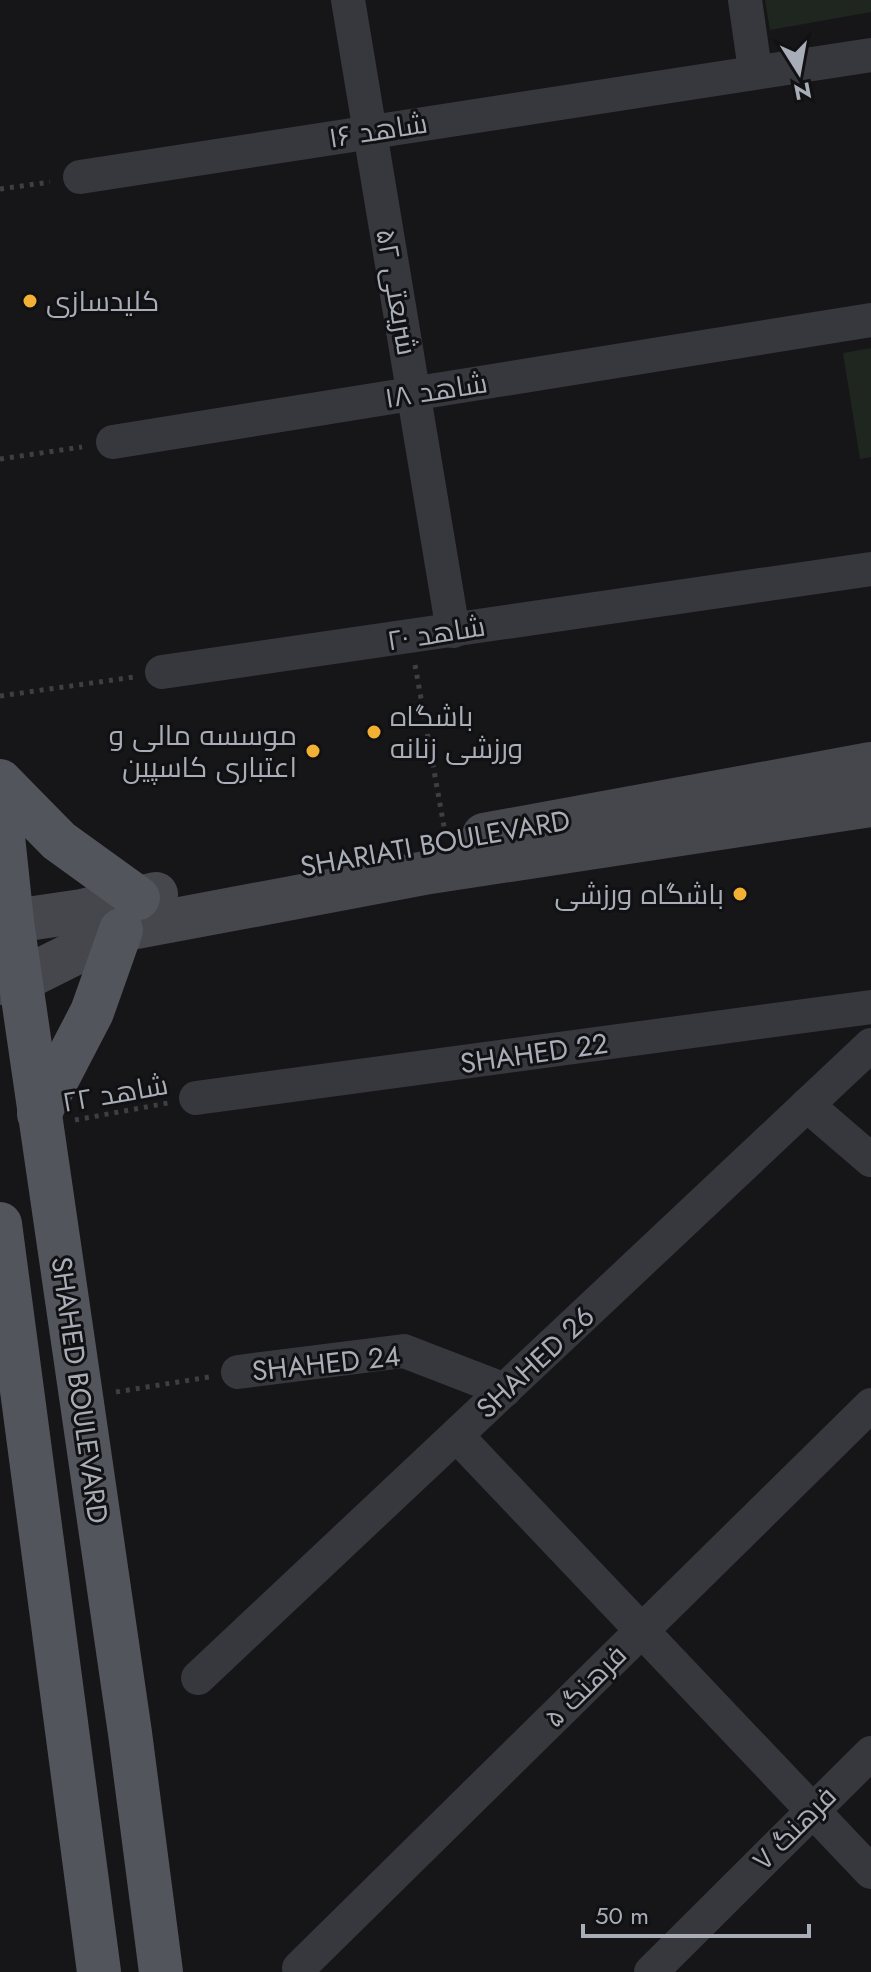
<svg xmlns="http://www.w3.org/2000/svg" width="871" height="1972" viewBox="0 0 871 1972" font-family="Jost,Cairo,sans-serif">
	<style>
		.green { fill: #1e261f }
		.lines { fill: none; stroke-linecap: round; stroke-linejoin: round }
		.path { stroke: #3d3f44; stroke-width: 5; stroke-dasharray: 4 6; stroke-linecap: butt }
		.street { stroke: #37383d; stroke-width: 34 }
		.secondary { stroke: #45474d; stroke-width: 44 }
		.primary { stroke: #53555c; stroke-width: 44 }
		.poi-dot { fill: #f2b134; stroke: #111113; stroke-width: 3 }
		.labels { text-anchor: middle; stroke-width: 6; stroke-linejoin: round; paint-order: stroke }
		.street-label { font-size: 28px; fill: #a8adb8; stroke: #111113 }
		.poi-label { font-size: 28px; fill: #a8adb8; stroke: #111113; text-anchor: start }
	</style>
	<rect width="100%" height="100%" fill="#161618"/>
	<!-- green -->
	<g class="green">
		<path d="M 765,0 L 871,0 L 871,12 L 770,30 Z"/>
		<path d="M 871,348 L 871,457 L 860,459 L 843,353 Z"/>
	</g>
	<g class="lines">
		<!-- path -->
		<g class="path">
			<path d="M 0,189 L 50,182"/>
			<path d="M 0,459 L 82,447"/>
			<path d="M 415,665 L 445,832"/>
			<path d="M 0,696 L 134,677"/>
			<path d="M 75,1120 L 168,1103"/>
			<path d="M 116,1392 L 209,1377"/>
		</g>
		<!-- street -->
		<g class="street">
			<path d="M 348,0 L 453,631"/>
			<path d="M 745,0 L 755,70"/>
			<path d="M 80,177 L 871,55"/>
			<path d="M 113,442 L 871,320"/>
			<path d="M 162,672 L 871,569"/>
			<path d="M 196,1098 L 871,1007"/>
			<path d="M 807,1105 L 871,1160"/>
			<path d="M 238,1372 L 404,1351 L 505,1390"/>
			<path d="M 457,1436 L 871,1872"/>
			<path d="M 198,1678 L 871,1045"/>
			<path d="M 299,1968 L 871,1405"/>
			<path d="M 651,1972 L 871,1753"/>
		</g>
		<!-- secondary -->
		<g class="secondary">
			<path d="M 484,835 L 871,764"/>
			<path d="M 0,923 L 82,911 L 156,894"/>
			<path d="M 0,983 L 21,980 L 121,930 L 430,872 L 871,805"/>
		</g>
		<!-- primary -->
		<g class="primary">
			<path d="M 0,781 L 59,841 L 138,898"/>
			<path d="M 0,808 L 12,922 L 130,1733 L 161,1972"/>
			<path d="M 39,1114 L 92,1012 L 121,930"/>
			<path d="M 0,1224 L 99,1972"/>
		</g>
	</g>
	<!-- markers -->
	<g class="poi-dot">
		<circle cx="30" cy="301" r="8"/>
		<circle cx="374" cy="732" r="8"/>
		<circle cx="313" cy="751" r="8"/>
		<circle cx="740" cy="894" r="8"/>
	</g>
	<g class="labels">
		<!-- street labels -->
		<g class="street-label">
			<text transform="translate(378 130) rotate(-9)" y="10">شاهد ۱۶</text>
			<text transform="translate(397 292) rotate(80)" y="10">شریعتی ۵۲</text>
			<text transform="translate(436 390) rotate(-9)" y="10">شاهد ۱۸</text>
			<text transform="translate(436 633) rotate(-9)" y="10">شاهد ۲۰</text>
			<text transform="translate(435 843) rotate(-10)" y="10">SHARIATI BOULEVARD</text>
			<text transform="translate(534 1053) rotate(-8)" y="10">SHAHED 22</text>
			<text transform="translate(115 1093) rotate(-10)" y="10">شاهد ۲۲</text>
			<text transform="translate(535 1362) rotate(-43)" y="10">SHAHED 26</text>
			<text transform="translate(326 1363) rotate(-6)" y="10">SHAHED 24</text>
			<text transform="translate(80 1390) rotate(82)" y="10">SHAHED BOULEVARD</text>
			<text transform="translate(585 1686) rotate(-45)" y="10">فرهنگ ۵</text>
			<text transform="translate(794 1828) rotate(-45)" y="10">فرهنگ ۷</text>
		</g>
		<!-- poi labels -->
		<g class="poi-label">
			<text x="46" y="311">کلیدسازی</text>
			<text x="390" y="726">باشگاه<tspan x="390" dy="32">ورزشی زنانه</tspan></text>
			<text x="297" y="745" text-anchor="end">موسسه مالی و<tspan x="297" dy="32">اعتباری کاسپین</tspan></text>
			<text x="724" y="904" text-anchor="end">باشگاه ورزشی</text>
		</g>
	</g>
	<!-- north arrow -->
	<g transform="translate(799 72) rotate(169)" stroke="#111113" stroke-width="6" paint-order="stroke">
	<path d="M0-6L14 30L0 20L-14 30Z" fill="#a8adb8"/>
	<text y="-12" font-size="22" font-weight="bold" text-anchor="middle" fill="#a8adb8">N</text>
	</g>
	<!-- scale -->
	<path d="M583 1924v12h226v-12" fill="none" stroke="#a8adb8" stroke-width="4"/>
	<text x="595" y="1924" font-size="24" fill="#a8adb8" stroke="#111113" stroke-width="6" paint-order="stroke">50 m</text>
</svg>
